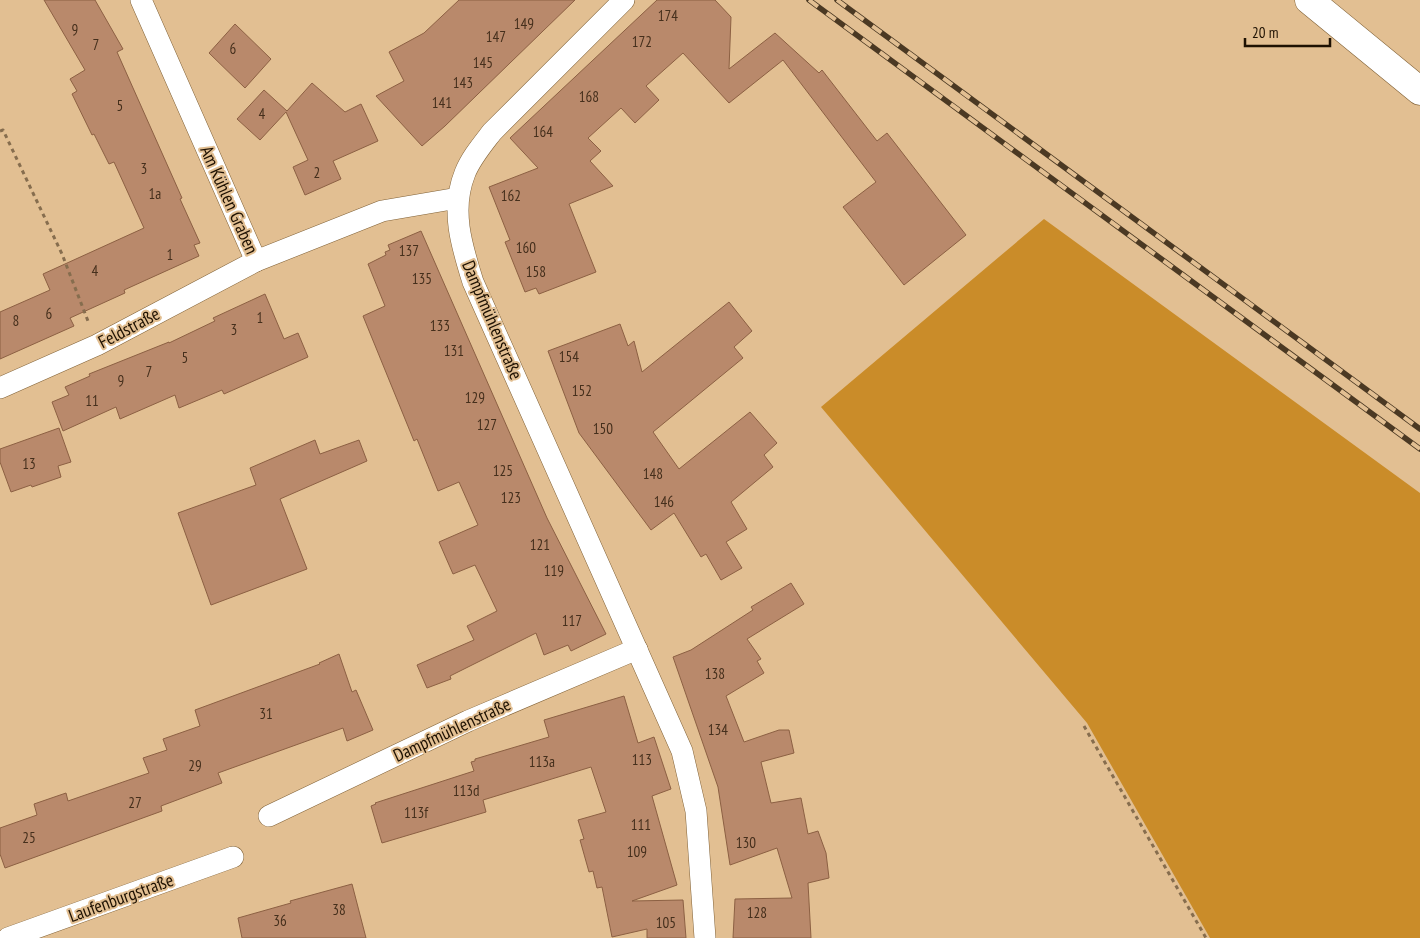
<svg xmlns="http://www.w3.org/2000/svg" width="1420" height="938" viewBox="0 0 1420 938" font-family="'PT Sans Narrow',sans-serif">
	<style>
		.green { fill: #ca8c29 }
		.building { fill: #b9896b; stroke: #8c6043 }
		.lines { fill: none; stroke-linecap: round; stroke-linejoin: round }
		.minor-casing { stroke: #806136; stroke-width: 22 }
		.primary-casing { stroke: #806136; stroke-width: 29 }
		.path { stroke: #866d4e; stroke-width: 3; stroke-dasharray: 4 4; stroke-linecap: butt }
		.minor { stroke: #fff; stroke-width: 21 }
		.primary { stroke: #fff; stroke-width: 28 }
		.rail-casing { stroke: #4b3923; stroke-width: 5.5 }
		.rail { stroke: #e2bf92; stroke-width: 4; stroke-dasharray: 11; stroke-linecap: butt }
		.labels { text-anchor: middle; stroke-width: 4; stroke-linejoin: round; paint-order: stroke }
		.number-label { font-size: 15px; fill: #452f1c }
		.street-label { font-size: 18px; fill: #1e1102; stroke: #e2bf92 }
	</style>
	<rect width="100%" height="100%" fill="#e2bf92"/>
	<!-- green -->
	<path class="green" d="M 1044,219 L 1420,493 L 1420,938 L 1210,938 L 1087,723 L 821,407 Z"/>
	<!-- building -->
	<g class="building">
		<path d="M 44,0 L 95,0 L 123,49 L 117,52 L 182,198 L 180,199 L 200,243 L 194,245 L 199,256 L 124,290 L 125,293 L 70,318 L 74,326 L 0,359 L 0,312 L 50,290 L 43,274 L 144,228 L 114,162 L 109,164 L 94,134 L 92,135 L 72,94 L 77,91 L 70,79 L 85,70 Z"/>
		<path d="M 459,0 L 575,0 L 445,126 L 422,146 L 376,96 L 404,81 L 389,52 L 424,33 Z"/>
		<path d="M 657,0 L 715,0 L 731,17 L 729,69 L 775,33 L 819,73 L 822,70 L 877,141 L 887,133 L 966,235 L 904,285 L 843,207 L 876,182 L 783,60 L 729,103 L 683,53 L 646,86 L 659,100 L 635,123 L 621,108 L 588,138 L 601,151 L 590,161 L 613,186 L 569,204 L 596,272 L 539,294 L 536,288 L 525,292 L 505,242 L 510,240 L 489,187 L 538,168 L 510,138 Z"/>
		<path d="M 235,24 L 271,59 L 245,88 L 209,53 Z"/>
		<path d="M 312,83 L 345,112 L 361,104 L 378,141 L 333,161 L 341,179 L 305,195 L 293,167 L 308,160 L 286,112 L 260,140 L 237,119 L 264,90 L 287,111 Z"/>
		<path d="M 421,231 L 547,518 L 606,634 L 571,651 L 568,645 L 544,655 L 536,633 L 450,676 L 451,679 L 427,688 L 417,665 L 474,640 L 467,626 L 497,611 L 475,565 L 453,574 L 439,542 L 478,525 L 459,482 L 438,491 L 417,439 L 414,441 L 363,316 L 385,306 L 368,264 L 386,255 L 385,252 L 390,250 L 388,245 Z"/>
		<path d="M 265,294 L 284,339 L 298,333 L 308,357 L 224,394 L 222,390 L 179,408 L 175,395 L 120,419 L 116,407 L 63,431 L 52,402 L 69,395 L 65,387 L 90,376 L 89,374 L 169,342 L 169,343 L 215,321 L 213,318 Z"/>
		<path d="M 729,302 L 752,331 L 734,347 L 743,358 L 653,432 L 679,469 L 750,412 L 777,443 L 764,455 L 773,467 L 731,502 L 747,529 L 726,542 L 742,568 L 721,580 L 706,554 L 701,557 L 674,513 L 651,530 L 579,433 L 548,351 L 620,324 L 628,346 L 634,341 L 642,372 Z"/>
		<path d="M 59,428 L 71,462 L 58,466 L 61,477 L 32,487 L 31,485 L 11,492 L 0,462 L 0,449 Z"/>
		<path d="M 315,440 L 320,454 L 359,440 L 367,461 L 280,499 L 307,569 L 211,605 L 178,513 L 256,485 L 250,468 Z"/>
		<path d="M 791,583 L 804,604 L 747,639 L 761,659 L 757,661 L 764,673 L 726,696 L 744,742 L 779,730 L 789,730 L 794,753 L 761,762 L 771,803 L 801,798 L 808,834 L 818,831 L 826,853 L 829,878 L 808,883 L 811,938 L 733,938 L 735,899 L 792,898 L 777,848 L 730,865 L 718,787 L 673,657 L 691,650 L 753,610 L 751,607 Z"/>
		<path d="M 339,654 L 352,692 L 356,690 L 373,730 L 347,741 L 343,728 L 218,773 L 222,783 L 161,806 L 162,811 L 5,868 L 0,854 L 0,828 L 37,815 L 34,804 L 66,793 L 68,801 L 149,773 L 143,758 L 167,750 L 163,739 L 200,726 L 195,710 L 320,664 L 319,663 Z"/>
		<path d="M 624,696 L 638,743 L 654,737 L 671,789 L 652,796 L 677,885 L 632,901 L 683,900 L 686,938 L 647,938 L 647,929 L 612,937 L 602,887 L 597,888 L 593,871 L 589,872 L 580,840 L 584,839 L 578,820 L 606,812 L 591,767 L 483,800 L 486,812 L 382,843 L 371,806 L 376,804 L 375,803 L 474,771 L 471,762 L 475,761 L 475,759 L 549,737 L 544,720 Z"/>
		<path d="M 352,884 L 366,938 L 242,938 L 238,918 L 291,903 L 290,901 Z"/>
	</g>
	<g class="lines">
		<defs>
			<g id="minor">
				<path d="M 141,0 L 256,261 L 382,211 L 458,198"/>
				<path d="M 624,0 L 492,132 C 482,145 471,158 465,173 C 450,210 462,247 473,282 L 682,751 L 696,811 L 705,938"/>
				<path d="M 0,388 L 97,345 L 256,261"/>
				<path d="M 269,816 L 468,721 L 637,649"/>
				<path d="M 8,938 L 233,857"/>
			</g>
			<path id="primary" d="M 1309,0 L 1420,91"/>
		</defs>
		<!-- minor casing -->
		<use href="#minor" class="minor-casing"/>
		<!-- primary casing -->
		<use href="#primary" class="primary-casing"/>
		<!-- path -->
		<g class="path">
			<path d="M 0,131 L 3,130 L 62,254 L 88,321"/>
			<path d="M 1084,726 L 1206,938"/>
		</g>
		<!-- minor -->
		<use href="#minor" class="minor"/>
		<!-- primary -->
		<use href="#primary" class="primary"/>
		<defs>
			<g id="rail">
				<path d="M 809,0 L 1420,449"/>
				<path d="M 837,0 L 1420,429"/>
			</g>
		</defs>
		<!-- rail casing -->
		<use href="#rail" class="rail-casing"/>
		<!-- rail -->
		<use href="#rail" class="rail"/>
	</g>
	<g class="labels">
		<!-- number labels -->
		<g class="number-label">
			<text x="668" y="21">174</text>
			<text x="524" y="29">149</text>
			<text x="75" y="35">9</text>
			<text x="496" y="42">147</text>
			<text x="642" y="47">172</text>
			<text x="96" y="50">7</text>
			<text x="233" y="54">6</text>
			<text x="483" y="68">145</text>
			<text x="463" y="88">143</text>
			<text x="589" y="102">168</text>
			<text x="442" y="108">141</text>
			<text x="120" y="111">5</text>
			<text x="262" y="119">4</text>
			<text x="543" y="137">164</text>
			<text x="144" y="174">3</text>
			<text x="317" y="178">2</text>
			<text x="155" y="199">1a</text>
			<text x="511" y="201">162</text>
			<text x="526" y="253">160</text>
			<text x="409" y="256">137</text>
			<text x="170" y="260">1</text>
			<text x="95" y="276">4</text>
			<text x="536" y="277">158</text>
			<text x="422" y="284">135</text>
			<text x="49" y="319">6</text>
			<text x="260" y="323">1</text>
			<text x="16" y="326">8</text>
			<text x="440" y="331">133</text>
			<text x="234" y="335">3</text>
			<text x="454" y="356">131</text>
			<text x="569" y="362">154</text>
			<text x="185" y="363">5</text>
			<text x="149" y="377">7</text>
			<text x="121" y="386">9</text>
			<text x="582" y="396">152</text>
			<text x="475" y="403">129</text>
			<text x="92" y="406">11</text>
			<text x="487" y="430">127</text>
			<text x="603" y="434">150</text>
			<text x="29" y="469">13</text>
			<text x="503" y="476">125</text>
			<text x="653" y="479">148</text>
			<text x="511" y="503">123</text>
			<text x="664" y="507">146</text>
			<text x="540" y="550">121</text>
			<text x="554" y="576">119</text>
			<text x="572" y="626">117</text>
			<text x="715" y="679">138</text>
			<text x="266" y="719">31</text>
			<text x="718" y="735">134</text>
			<text x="642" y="765">113</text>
			<text x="542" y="767">113a</text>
			<text x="195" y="771">29</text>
			<text x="466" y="796">113d</text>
			<text x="135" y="808">27</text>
			<text x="416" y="818">113f</text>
			<text x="641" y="830">111</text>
			<text x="29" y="843">25</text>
			<text x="746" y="848">130</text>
			<text x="637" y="857">109</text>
			<text x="339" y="915">38</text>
			<text x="757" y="918">128</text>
			<text x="280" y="926">36</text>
			<text x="666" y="928">105</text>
		</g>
		<!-- street labels -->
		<g class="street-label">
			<text transform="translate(229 200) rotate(66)" y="6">Am Kühlen Graben</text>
			<text transform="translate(492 320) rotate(67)" y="6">Dampfmühlenstraße</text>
			<text transform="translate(129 328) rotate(-28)" y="6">Feldstraße</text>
			<text transform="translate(452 730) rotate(-25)" y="6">Dampfmühlenstraße</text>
			<text transform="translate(121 898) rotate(-20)" y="6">Laufenburgstraße</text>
		</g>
	</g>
	<!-- scale -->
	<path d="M1245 38v8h85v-8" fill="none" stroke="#1e1102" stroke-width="2.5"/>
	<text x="1252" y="38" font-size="15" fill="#1e1102" stroke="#e2bf92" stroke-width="4" paint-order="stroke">20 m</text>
</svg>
